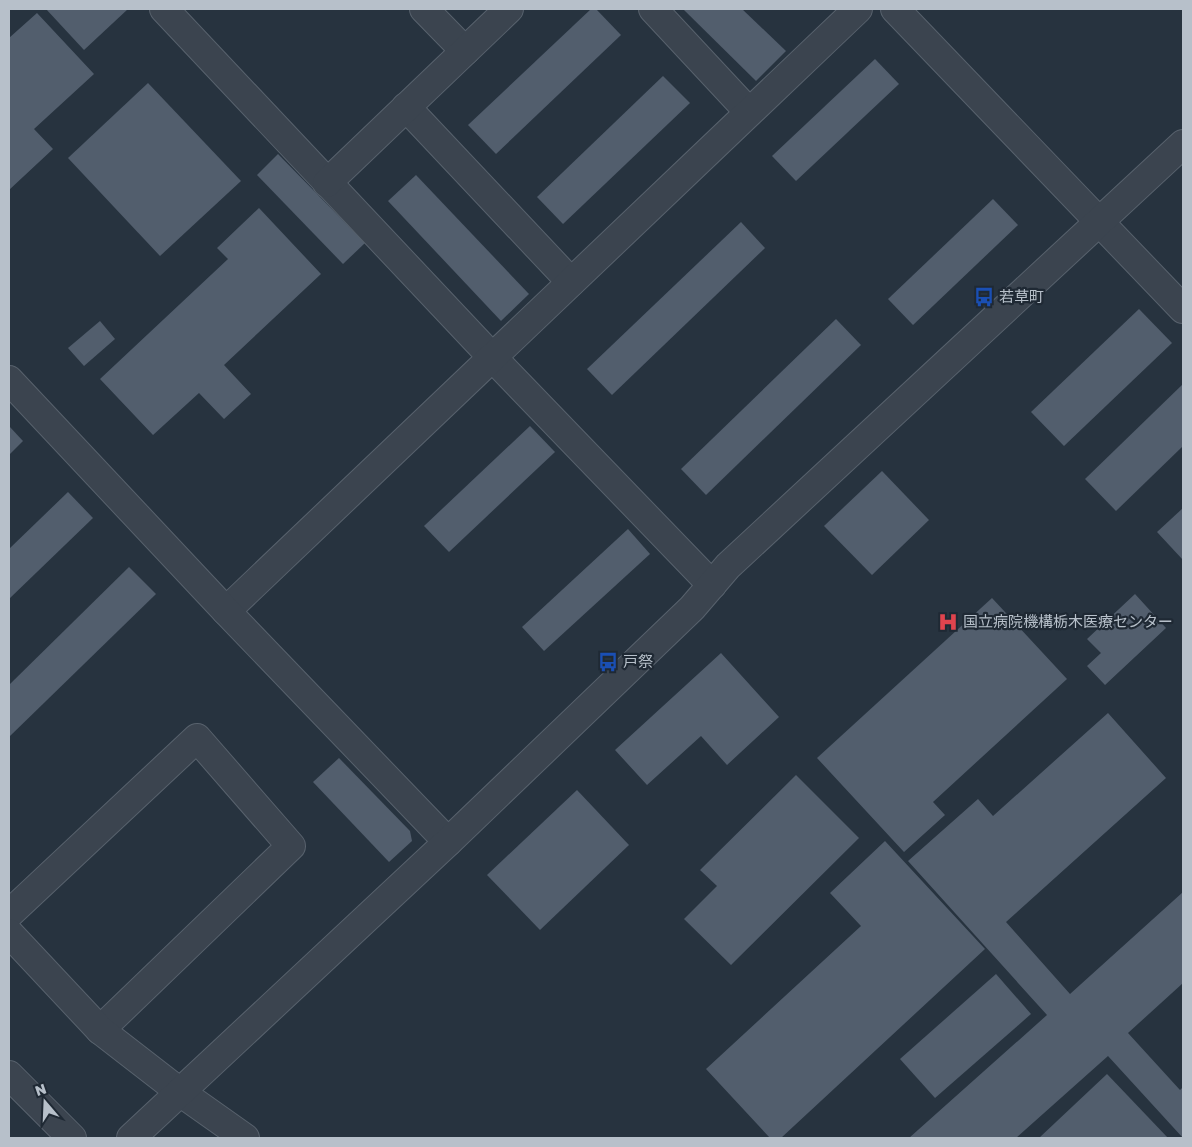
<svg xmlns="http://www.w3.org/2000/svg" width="1192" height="1147" viewBox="0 0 1192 1147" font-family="'Golos Text','Noto Sans JP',sans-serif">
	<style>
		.building { fill: #525e6d }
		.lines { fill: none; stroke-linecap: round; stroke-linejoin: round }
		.minor-casing { stroke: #58626d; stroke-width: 30 }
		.tertiary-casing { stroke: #58626d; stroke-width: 30 }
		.minor { stroke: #3b444f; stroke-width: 28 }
		.tertiary { stroke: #3b444f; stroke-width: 28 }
		.labels { text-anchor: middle; stroke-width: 4.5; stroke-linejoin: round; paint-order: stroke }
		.poi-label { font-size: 15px; fill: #b7c0ca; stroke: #1f2934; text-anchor: start }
	</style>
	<rect width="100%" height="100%" fill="#27333f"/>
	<!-- building -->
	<g class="building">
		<path d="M 46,9 L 128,9 L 84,50 Z"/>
		<path d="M 591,9 L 596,9 L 621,35 L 496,154 L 468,125 Z"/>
		<path d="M 683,9 L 742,9 L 786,51 L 756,81 Z"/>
		<path d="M 37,13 L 94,74 L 34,129 L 53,149 L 9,190 L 9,38 Z"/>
		<path d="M 875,59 L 899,84 L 796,181 L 772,156 Z"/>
		<path d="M 663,76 L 690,103 L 563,224 L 537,197 Z"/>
		<path d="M 148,83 L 241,181 L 160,256 L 68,158 Z"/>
		<path d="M 278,154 L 365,243 L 343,264 L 257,175 Z"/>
		<path d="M 416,175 L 529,294 L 501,321 L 388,201 Z"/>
		<path d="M 993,199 L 1018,225 L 913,325 L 888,299 Z"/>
		<path d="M 259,208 L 321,274 L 224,365 L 251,394 L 224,419 L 199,393 L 153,435 L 100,379 L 228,259 L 217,248 Z"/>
		<path d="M 741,222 L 765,248 L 612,395 L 587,369 Z"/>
		<path d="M 1139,309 L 1172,343 L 1064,446 L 1031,412 Z"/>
		<path d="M 836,319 L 861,345 L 706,495 L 681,469 Z"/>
		<path d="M 100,321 L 115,339 L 84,366 L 68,348 Z"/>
		<path d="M 1183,384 L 1183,446 L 1116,511 L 1085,479 Z"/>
		<path d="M 9,426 L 23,441 L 9,455 Z"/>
		<path d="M 530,426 L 555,452 L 449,552 L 424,526 Z"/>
		<path d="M 882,471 L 929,520 L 872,575 L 824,526 Z"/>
		<path d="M 68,492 L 93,518 L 9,599 L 9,549 Z"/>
		<path d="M 1183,508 L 1183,560 L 1157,532 Z"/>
		<path d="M 628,529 L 650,554 L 544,651 L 522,627 Z"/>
		<path d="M 129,567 L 156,594 L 9,737 L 9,685 Z"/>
		<path d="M 1135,594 L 1166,628 L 1105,685 L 1087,666 L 1101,653 L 1087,639 Z"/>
		<path d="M 992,598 L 1067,679 L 933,802 L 945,815 L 904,852 L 817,758 Z"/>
		<path d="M 721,653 L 779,717 L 727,765 L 701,736 L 647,785 L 615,750 Z"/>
		<path d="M 1108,713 L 1166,778 L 1006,922 L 1070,994 L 1183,892 L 1183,983 L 1128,1033 L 1180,1090 L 1183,1087 L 1183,1138 L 1108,1056 L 1016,1138 L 909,1138 L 1047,1015 L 908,861 L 978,799 L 993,816 Z"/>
		<path d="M 339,758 L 410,831 L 412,841 L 389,862 L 313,782 Z"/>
		<path d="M 796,775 L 859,838 L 731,965 L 684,919 L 717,886 L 700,870 Z"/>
		<path d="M 577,790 L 629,845 L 540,930 L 487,875 Z"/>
		<path d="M 885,841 L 985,949 L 781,1138 L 770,1138 L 706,1069 L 861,926 L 830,893 Z"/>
		<path d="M 996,974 L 1031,1014 L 935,1098 L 900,1059 Z"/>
		<path d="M 1107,1074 L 1168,1138 L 1039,1138 Z"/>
	</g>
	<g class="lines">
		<defs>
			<g id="minor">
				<path d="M 164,9 L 492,357 L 712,585"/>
				<path d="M 424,9 L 465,51"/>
				<path d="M 653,9 L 749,112"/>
				<path d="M 406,107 L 571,282"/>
				<path d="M 327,183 L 509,9"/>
				<path d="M 226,611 L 858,9"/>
				<path d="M 9,914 L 197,738 L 291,846 L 100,1030"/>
				<path d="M 9,933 L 100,1030 L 180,1092"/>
				<path d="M 9,1075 L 72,1138"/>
			</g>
			<g id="tertiary">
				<path d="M 895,9 L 1183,309"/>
				<path d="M 9,380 L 226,611 L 448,842"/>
				<path d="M 180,1092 L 245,1138"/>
				<path d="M 131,1138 L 448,842 L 692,608 L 728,566 L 1183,144"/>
			</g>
		</defs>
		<!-- minor casing -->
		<use href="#minor" class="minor-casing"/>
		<!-- tertiary casing -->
		<use href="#tertiary" class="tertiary-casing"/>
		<!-- minor -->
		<use href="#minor" class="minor"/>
		<!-- tertiary -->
		<use href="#tertiary" class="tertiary"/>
	</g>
	<!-- icons -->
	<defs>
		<symbol id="bus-bare" viewBox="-9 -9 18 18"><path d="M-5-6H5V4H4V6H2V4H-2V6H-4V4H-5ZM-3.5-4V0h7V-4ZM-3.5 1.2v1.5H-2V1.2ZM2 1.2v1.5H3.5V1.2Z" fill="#1a4fb4" stroke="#1f2934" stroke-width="2.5" paint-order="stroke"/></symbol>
		<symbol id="hospital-bare" viewBox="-9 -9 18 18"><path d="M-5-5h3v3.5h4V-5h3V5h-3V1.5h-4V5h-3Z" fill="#e0444e" stroke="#1f2934" stroke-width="2.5" paint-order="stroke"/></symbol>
	</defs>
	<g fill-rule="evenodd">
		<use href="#bus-bare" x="970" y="283" width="28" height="28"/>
		<use href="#hospital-bare" x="934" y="608" width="28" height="28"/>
		<use href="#bus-bare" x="594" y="648" width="28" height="28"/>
	</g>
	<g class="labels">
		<!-- poi labels -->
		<g class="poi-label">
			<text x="999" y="302">若草町</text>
			<text x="963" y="627">国立病院機構栃木医療センター</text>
			<text x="623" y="667">戸祭</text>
		</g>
	</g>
	<!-- border -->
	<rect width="1192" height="1147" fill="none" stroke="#b7c0ca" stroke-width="20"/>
	<!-- north arrow -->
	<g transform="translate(45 1102) rotate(341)" stroke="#1f2934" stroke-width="4" paint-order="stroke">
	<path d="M0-4L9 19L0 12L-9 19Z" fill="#b7c0ca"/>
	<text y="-8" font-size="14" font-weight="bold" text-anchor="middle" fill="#b7c0ca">N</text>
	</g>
</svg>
